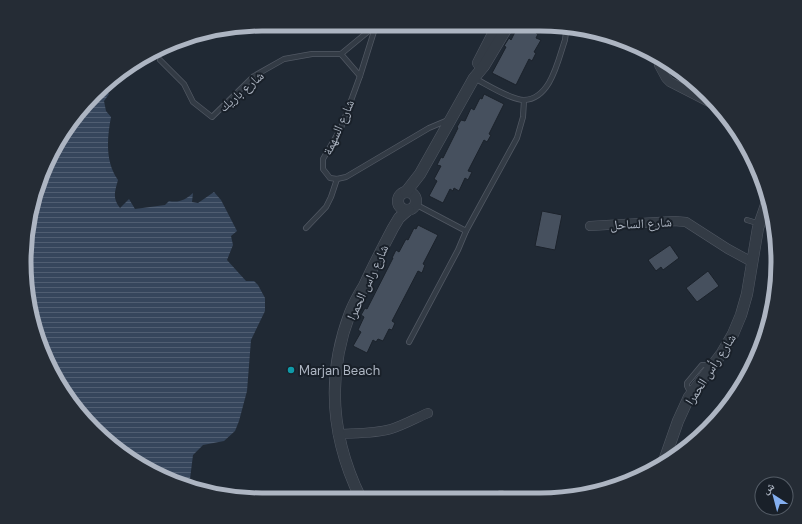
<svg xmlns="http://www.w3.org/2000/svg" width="802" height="524" viewBox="0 0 802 524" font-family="'DM Sans','Noto Naskh Arabic',sans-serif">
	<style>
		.water { fill: url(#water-rules) }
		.building { fill: #46505e; stroke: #1b222b }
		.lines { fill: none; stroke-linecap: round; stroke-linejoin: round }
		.service-casing { stroke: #515863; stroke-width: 6 }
		.minor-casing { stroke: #515863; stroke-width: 10 }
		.tertiary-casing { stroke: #515863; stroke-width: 12 }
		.service { stroke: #333b45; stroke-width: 4.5 }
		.minor { stroke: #333b45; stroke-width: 9 }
		.tertiary { stroke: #333b45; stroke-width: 11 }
		.culture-dot { fill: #0f9aa8; stroke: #192029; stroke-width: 1.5 }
		.labels { text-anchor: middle; stroke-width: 4; stroke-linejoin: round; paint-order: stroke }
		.street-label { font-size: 13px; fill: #adb5c2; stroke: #192029 }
		.poi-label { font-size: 13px; fill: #adb5c2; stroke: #192029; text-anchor: start }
		.rim { fill: none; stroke: #adb5c2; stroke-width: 5 }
	</style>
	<defs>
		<pattern id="water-rules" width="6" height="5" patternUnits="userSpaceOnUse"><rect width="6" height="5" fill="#36465c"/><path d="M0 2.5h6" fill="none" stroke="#505e72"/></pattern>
	</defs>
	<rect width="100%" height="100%" fill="#202934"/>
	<!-- water -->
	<path class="water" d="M 105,89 L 109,94 L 104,101 L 106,111 L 111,117 C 107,138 105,162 118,180 C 115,191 112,198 120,208 L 129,199 L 135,209 L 165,205 L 169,201 C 179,203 185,200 193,193 L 192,202 L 198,203 L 214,192 L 221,200 L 237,231 L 231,236 L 233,245 L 227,260 L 246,281 L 254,281 L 258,285 L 265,298 L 265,311 L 251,340 L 247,391 L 239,421 L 235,431 L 224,441 L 203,445 L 193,455 L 189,487 L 171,482 L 105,441 L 64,394 L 32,323 L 24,247 L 37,185 L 73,117 L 95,97 L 98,101 Z"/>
	<!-- building -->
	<g class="building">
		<path d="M 518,26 L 540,26 L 536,33 L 538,34 L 536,38 L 541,40 L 534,52 L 536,53 L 532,61 L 529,59 L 516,85 L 492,73 L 506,47 L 504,46 L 509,38 L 511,40 Z"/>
		<path d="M 680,73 L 697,83 L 697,84 L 690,86 L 683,82 Z"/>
		<path d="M 484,94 L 504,104 L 489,134 L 491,135 L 487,142 L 484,140 L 468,171 L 472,172 L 468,180 L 465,178 L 459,191 L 454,188 L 453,191 L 450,189 L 443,203 L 429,196 L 437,181 L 434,179 L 441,166 L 437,165 L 441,157 L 443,158 L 458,128 L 457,127 L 461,120 L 465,121 L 471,108 L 474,110 L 480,98 L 482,99 Z"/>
		<path d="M 542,211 L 562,215 L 555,250 L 535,246 Z"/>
		<path d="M 418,225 L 438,235 L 423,264 L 425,265 L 422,273 L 418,271 L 392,321 L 395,323 L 392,330 L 389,329 L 383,341 L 378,339 L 376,342 L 373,340 L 367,353 L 353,346 L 361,332 L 358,330 L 364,317 L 361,315 L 365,308 L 367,309 L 393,258 L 392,258 L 396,250 L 399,252 L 406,239 L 408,240 L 414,228 L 416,229 Z"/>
		<path d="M 670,245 L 679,258 L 663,270 L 661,267 L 656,271 L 648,260 Z"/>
		<path d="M 708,271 L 719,286 L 697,302 L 686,288 Z"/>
	</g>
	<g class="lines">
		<defs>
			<g id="service">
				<path d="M 376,25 L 360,76 L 341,128 L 323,159 L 323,169 L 330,178 L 337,179 L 346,177 L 429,128 L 448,120"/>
				<path d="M 341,54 L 376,25"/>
				<path d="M 160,60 L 184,84 L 193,102 L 212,117 L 254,76 L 284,59 L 312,54 L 341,54 L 360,76"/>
				<path d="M 474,78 C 486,84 511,100 524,100 C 551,99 558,60 565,40 L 566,32"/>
				<path d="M 415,204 L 466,231"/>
				<path d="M 747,220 L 760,224"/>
				<path d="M 306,228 L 326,207 L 331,197 L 337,179"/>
				<path d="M 409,342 L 458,250 L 466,231 L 517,138 L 523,117 L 524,100"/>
				<path d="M 691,394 L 687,386 L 687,383 L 702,365 L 712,365"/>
			</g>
			<g id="minor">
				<path d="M 659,65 L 666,78 L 670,82 L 713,104"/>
				<path d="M 590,226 L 674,221 L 686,222 L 728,249 L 752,262"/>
				<path d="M 338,434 C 355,433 374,434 391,429 C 404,425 416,418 428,413"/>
				<path d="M 496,499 L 501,495"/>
			</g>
			<g id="tertiary">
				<path d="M 478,63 L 497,26"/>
				<circle cx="407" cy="201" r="9"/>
				<path d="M 406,192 L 420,174 L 474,78 L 484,66 L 508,26"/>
				<path d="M 664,461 L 678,421 L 689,397 L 722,353 L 733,334 L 741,315 L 747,294 L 758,228 L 766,205"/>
				<path d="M 361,499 C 331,438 326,376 350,313 C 354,303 359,294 364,286 C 373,266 383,247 393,228 L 399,218 L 408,210"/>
			</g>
		</defs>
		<!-- service casing -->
		<use href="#service" class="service-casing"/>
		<!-- minor casing -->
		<use href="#minor" class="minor-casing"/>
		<!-- tertiary casing -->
		<use href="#tertiary" class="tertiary-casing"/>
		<!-- service -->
		<use href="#service" class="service"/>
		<!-- minor -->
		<use href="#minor" class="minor"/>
		<!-- tertiary -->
		<use href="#tertiary" class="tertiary"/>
	</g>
	<!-- markers -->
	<circle class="culture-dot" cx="291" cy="370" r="4"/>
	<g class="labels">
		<!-- street labels -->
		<g class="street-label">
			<text transform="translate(241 91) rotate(-41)" y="5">شارع باريك</text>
			<text transform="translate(338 127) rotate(-66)" y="5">شارع السهمة</text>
			<text transform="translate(641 223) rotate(-3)" y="5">شارع الساحل</text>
			<text transform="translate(367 282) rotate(-65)" y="5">شارع راس الحمرا</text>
			<text transform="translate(710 369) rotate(-57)" y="5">شارع رأس الحمرا</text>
		</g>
		<!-- poi labels -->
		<g class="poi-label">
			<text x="299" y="375">Marjan Beach</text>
		</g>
	</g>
	<!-- crop -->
	<path d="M0 0H802V524H0ZM262 31H540A231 231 0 0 1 771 262V262A231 231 0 0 1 540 493H262A231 231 0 0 1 31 262V262A231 231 0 0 1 262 31Z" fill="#252c35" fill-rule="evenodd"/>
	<path class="rim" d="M262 31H540A231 231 0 0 1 771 262V262A231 231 0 0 1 540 493H262A231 231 0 0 1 31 262V262A231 231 0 0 1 262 31Z"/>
	<!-- north arrow -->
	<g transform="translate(774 496) rotate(324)"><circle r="19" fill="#192029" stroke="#545c66"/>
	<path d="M0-3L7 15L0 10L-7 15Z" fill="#84aff0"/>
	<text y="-6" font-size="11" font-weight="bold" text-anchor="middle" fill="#adb5c2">ش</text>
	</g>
</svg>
